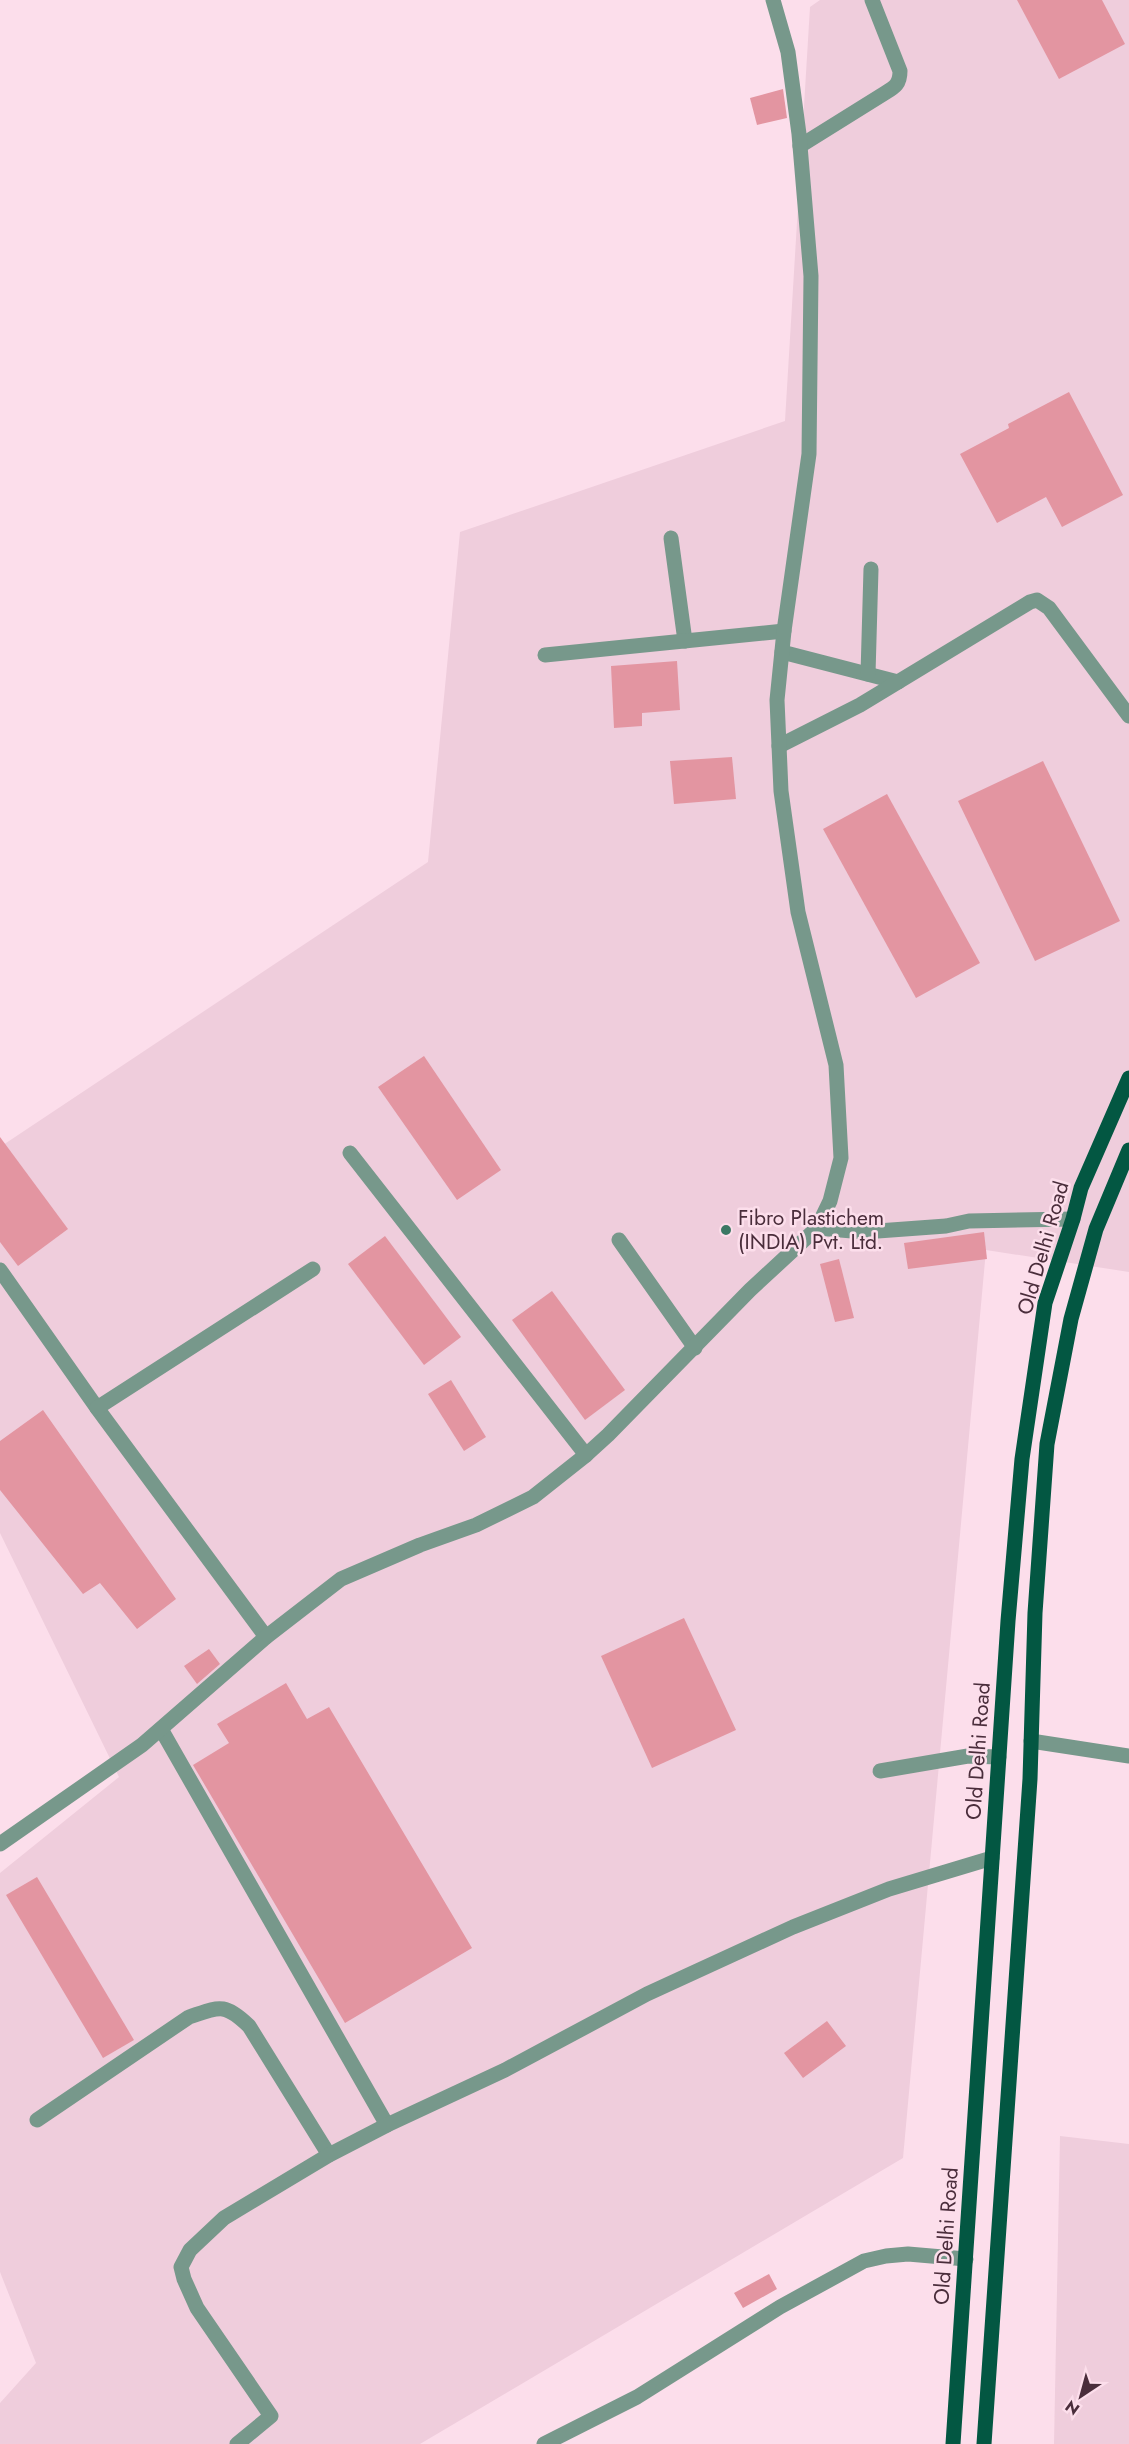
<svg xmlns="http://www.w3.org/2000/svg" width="1129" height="2444" viewBox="0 0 1129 2444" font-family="Jost,sans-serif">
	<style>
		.built { fill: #efcddc }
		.building { fill: #e395a1 }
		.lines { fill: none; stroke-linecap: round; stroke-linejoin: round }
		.minor { stroke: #77988b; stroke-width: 15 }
		.major { stroke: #035742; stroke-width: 15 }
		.poi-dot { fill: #3b7864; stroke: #fcdeeb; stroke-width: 2 }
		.labels { text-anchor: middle; stroke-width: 5; stroke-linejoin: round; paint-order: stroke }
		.poi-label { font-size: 21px; fill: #4a2d3b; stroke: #fcdeeb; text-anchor: start }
		.street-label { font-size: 21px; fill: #4a2d3b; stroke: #fcdeeb }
	</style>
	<rect width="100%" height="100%" fill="#fcdeeb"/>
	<!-- built -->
	<g class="built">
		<path d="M 820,0 L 1129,0 L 1129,1272 L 986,1250 L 903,2158 L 420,2444 L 0,2444 L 0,2403 L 36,2363 L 0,2272 L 0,1873 L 119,1777 L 0,1533 L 0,1147 L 428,862 L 460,532 L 785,421 L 810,7 Z"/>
		<path d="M 1060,2136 L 1129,2144 L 1129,2444 L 1054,2444 Z"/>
	</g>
	<!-- building -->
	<g class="building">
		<path d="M 1017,0 L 1102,0 L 1125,44 L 1059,79 Z"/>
		<path d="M 783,89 L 787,118 L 757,125 L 750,98 Z"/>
		<path d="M 1069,392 L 1123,495 L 1062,527 L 1046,497 L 997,523 L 960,454 L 1009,428 L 1008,424 Z"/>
		<path d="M 677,661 L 680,710 L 642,713 L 642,726 L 614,728 L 611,666 Z"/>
		<path d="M 732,757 L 736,799 L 674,804 L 670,761 Z"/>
		<path d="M 1043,761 L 1120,921 L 1035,961 L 958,801 Z"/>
		<path d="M 887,794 L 980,963 L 916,998 L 823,829 Z"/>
		<path d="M 424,1056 L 501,1170 L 457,1200 L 378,1087 Z"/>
		<path d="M 0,1137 L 68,1229 L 18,1266 L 0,1242 Z"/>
		<path d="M 984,1232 L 987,1259 L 908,1269 L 904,1243 Z"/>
		<path d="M 385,1236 L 461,1337 L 424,1365 L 348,1264 Z"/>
		<path d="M 839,1259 L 854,1318 L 835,1322 L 820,1264 Z"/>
		<path d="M 552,1291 L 625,1390 L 585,1420 L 512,1320 Z"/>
		<path d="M 451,1380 L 486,1437 L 464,1451 L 428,1394 Z"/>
		<path d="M 43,1410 L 176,1599 L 137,1629 L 100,1583 L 83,1594 L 0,1490 L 0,1441 Z"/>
		<path d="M 684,1618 L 736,1730 L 652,1768 L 601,1656 Z"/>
		<path d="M 209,1649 L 220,1664 L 197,1684 L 184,1666 Z"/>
		<path d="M 286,1683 L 307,1719 L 329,1707 L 472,1948 L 345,2023 L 193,1765 L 229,1743 L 217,1724 Z"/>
		<path d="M 37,1877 L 134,2040 L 103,2058 L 6,1895 Z"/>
		<path d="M 827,2021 L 846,2046 L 803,2078 L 784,2053 Z"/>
		<path d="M 769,2274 L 777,2289 L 743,2308 L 734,2293 Z"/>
	</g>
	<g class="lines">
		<!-- minor -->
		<g class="minor">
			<path d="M 800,146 L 885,93 C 895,87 900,84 900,71 L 872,0"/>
			<path d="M 671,538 L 685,641"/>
			<path d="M 782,652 L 898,682"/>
			<path d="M 545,655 L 784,631"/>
			<path d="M 868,674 L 871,569"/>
			<path d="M 779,746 L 860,705 L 1030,602 L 1037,600 L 1049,608 L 1129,716"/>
			<path d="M 350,1153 L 586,1455"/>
			<path d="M 817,1228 L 864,1232 L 946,1226 L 969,1221 L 1073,1219"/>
			<path d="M 619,1240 L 695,1348"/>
			<path d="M 0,1270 L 97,1408 L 266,1637"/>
			<path d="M 97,1408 L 313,1269"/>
			<path d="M 161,1729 L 387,2125"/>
			<path d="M 1031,1741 L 1129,1756"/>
			<path d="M 880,1771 L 968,1756 L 999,1757"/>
			<path d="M 0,1844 L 142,1745 L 266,1637 L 341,1579 L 420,1545 L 476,1525 L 533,1497 L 586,1455 L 608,1435 L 750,1290 L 817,1228 L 830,1201 L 841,1158 L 836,1065 L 798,912 L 781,791 L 777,700 L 784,631 L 809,454 L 811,276 L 799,134 L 788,52 L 773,0"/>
			<path d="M 37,2120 L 189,2017 C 219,2007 224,2002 249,2026 L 329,2155"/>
			<path d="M 237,2444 L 271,2416 L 197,2308 L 184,2279 L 181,2267 L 190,2250 L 224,2218 L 329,2155 L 387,2125 L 505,2070 L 647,1994 L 793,1927 L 889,1889 L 992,1858"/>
			<path d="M 544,2444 L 637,2397 L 780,2307 L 864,2261 L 886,2256 L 908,2254 L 966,2259"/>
		</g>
		<!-- major -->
		<g class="major">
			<path d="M 953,2444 L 1008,1621 L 1022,1459 L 1045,1303 L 1073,1219 L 1081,1188 L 1129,1078"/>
			<path d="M 984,2444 L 1030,1779 L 1035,1613 L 1047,1444 L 1071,1319 L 1096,1229 L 1129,1150"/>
		</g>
	</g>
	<!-- markers -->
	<circle class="poi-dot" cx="726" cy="1230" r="6"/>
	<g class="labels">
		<!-- poi labels -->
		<g class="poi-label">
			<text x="738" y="1225">Fibro Plastichem<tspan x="738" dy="24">(INDIA) Pvt. Ltd.</tspan></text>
		</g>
		<!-- street labels -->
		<g class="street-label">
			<text transform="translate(1043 1248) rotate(-74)" y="7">Old Delhi Road</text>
			<text transform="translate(978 1751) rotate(-86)" y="7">Old Delhi Road</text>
			<text transform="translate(946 2236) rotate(-86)" y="7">Old Delhi Road</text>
		</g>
	</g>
	<!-- north arrow -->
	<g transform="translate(1081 2396) rotate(216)" stroke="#fcdeeb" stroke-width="4.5" paint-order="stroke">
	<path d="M0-4.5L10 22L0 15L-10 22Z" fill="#4a2d3b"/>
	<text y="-9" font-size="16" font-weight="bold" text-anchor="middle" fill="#4a2d3b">N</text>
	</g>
</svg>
